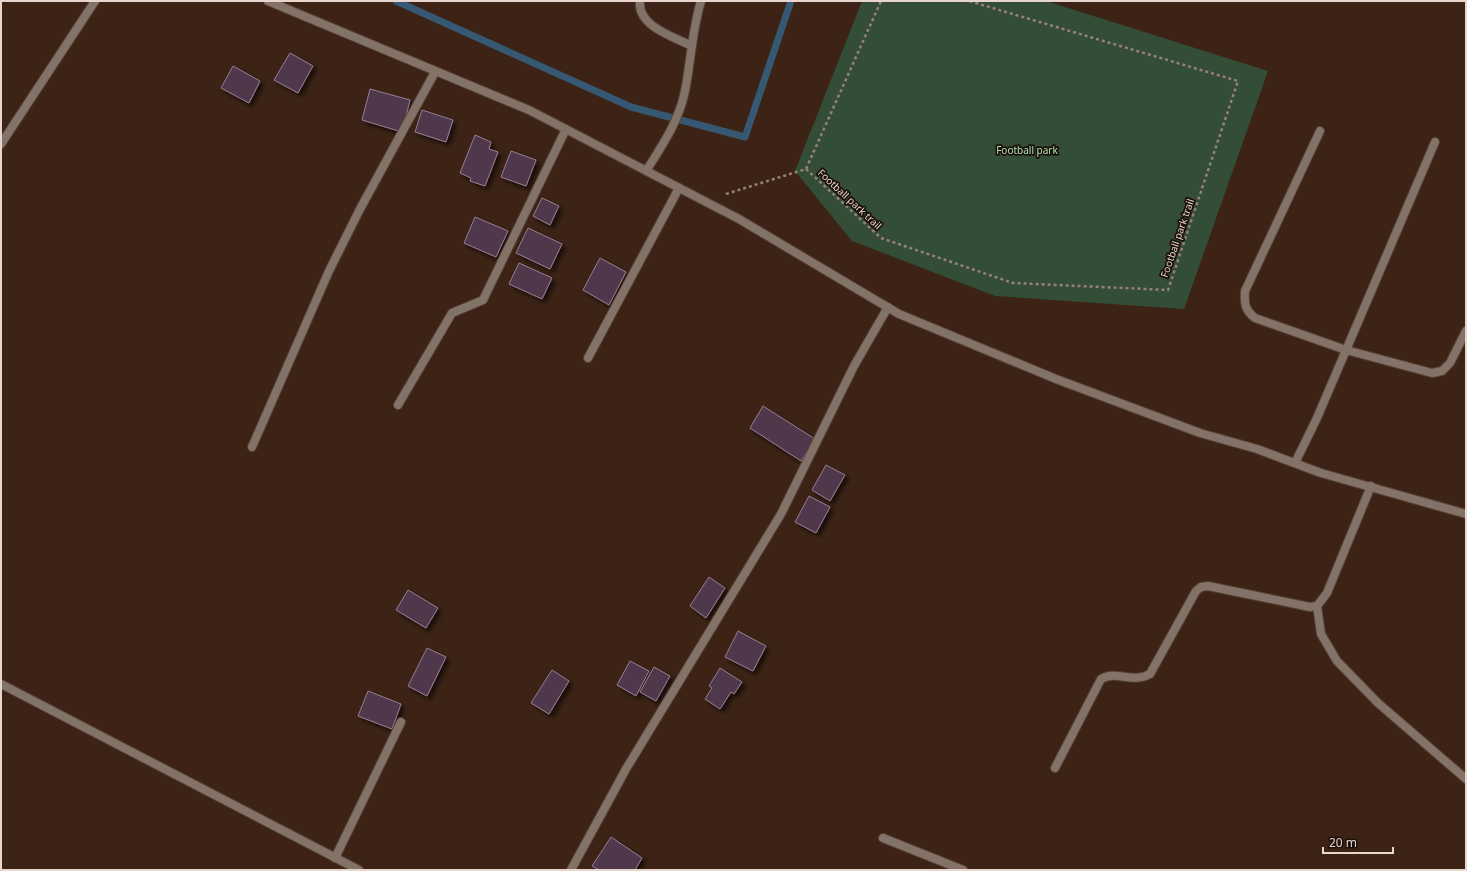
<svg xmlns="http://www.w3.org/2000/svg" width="1467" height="871" viewBox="0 0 1467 871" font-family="'Noto Sans',sans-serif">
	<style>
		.green { fill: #344d36 }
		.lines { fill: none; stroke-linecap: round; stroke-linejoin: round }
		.stream { stroke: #365872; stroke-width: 7 }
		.building { fill: #50384b; stroke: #987d92; filter: url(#shadow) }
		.street-casing { stroke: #584033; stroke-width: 10 }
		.path { stroke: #968177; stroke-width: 2.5; stroke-dasharray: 3 3; stroke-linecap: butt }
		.street { stroke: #837268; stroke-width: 8 }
		.labels { text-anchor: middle; stroke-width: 3.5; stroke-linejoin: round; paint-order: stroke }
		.park-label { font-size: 10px; fill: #ace2b0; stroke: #1b0f0a }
		.street-label { font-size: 10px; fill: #e8d6ce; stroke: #1b0f0a }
	</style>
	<defs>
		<filter id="shadow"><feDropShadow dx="3.5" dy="3.5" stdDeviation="2" flood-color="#0009"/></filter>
	</defs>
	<rect width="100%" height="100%" fill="#3c2316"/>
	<!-- green -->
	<path class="green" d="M 862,1 L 1046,1 L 1268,71 L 1184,309 L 995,296 L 852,241 L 795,171 Z"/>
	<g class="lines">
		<!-- stream -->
		<path class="stream" d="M 396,1 L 631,107 L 745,137 L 791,1"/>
	</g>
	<!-- building -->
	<g class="building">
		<path d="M 290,53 L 313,66 L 298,93 L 274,80 Z"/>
		<path d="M 233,66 L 260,81 L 249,103 L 221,88 Z"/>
		<path d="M 370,89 L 410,100 L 402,132 L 362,120 Z"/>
		<path d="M 422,110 L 453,120 L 446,142 L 415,132 Z"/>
		<path d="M 475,135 L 491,142 L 489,149 L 498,152 L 485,186 L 470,181 L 471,178 L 460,173 Z"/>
		<path d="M 511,151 L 536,160 L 526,186 L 501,177 Z"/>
		<path d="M 542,198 L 559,206 L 550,225 L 533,216 Z"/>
		<path d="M 475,217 L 508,231 L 496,257 L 464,243 Z"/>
		<path d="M 528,228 L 562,244 L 550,269 L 516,253 Z"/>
		<path d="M 600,258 L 626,272 L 609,305 L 583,290 Z"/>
		<path d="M 519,263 L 552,278 L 542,299 L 509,284 Z"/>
		<path d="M 763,406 L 815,439 L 801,461 L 750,428 Z"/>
		<path d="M 826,465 L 845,475 L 830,501 L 812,490 Z"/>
		<path d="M 809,496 L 830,507 L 816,533 L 795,522 Z"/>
		<path d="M 709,577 L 725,588 L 706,618 L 690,606 Z"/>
		<path d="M 408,590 L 438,608 L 426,628 L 396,610 Z"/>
		<path d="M 738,631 L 766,646 L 753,671 L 725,657 Z"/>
		<path d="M 427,648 L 446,657 L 427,696 L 408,686 Z"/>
		<path d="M 630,661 L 649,671 L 636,696 L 617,685 Z"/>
		<path d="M 654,667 L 670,676 L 656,701 L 640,692 Z"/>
		<path d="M 720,668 L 742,682 L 734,694 L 731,692 L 720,709 L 705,699 L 712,688 L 709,686 Z"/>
		<path d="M 552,670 L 569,681 L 549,714 L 531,703 Z"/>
		<path d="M 368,691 L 401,704 L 392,729 L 358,716 Z"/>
		<path d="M 611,837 L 642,858 L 635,870 L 599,870 L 592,866 Z"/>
	</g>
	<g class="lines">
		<defs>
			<g id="street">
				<path d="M 268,1 L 529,110 L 739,219 L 899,314 L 1056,379 L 1200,433 L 1257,449 L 1321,473 L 1466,514"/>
				<path d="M 640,1 C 637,26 674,37 692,46"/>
				<path d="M 1320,131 L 1245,291 C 1244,304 1245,310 1255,318 L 1346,350 L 1432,373 L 1442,371 L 1450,363 L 1466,331"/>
				<path d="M 1,144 L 95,1"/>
				<path d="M 646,171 C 662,146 679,121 685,91 C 691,61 692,30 701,1"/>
				<path d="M 588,358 L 679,188"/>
				<path d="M 398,405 L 452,313 L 483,300 L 566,129"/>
				<path d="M 252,447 L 329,271 L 360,209 L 435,72"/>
				<path d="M 1295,463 L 1317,418 L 1435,142"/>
				<path d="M 1317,606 L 1321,634 L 1337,661 L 1378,703 L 1466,779"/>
				<path d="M 1,684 L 359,870"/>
				<path d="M 1055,768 L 1101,679 C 1117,670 1132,684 1150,674 L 1196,591 L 1201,587 L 1208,586 L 1310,607 L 1317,606 L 1327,593 L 1371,486"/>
				<path d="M 883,838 L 963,870"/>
				<path d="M 335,858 L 401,722"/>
				<path d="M 571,870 L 626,769 L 781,514 L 854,366 L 888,307"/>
			</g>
		</defs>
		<!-- street casing -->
		<use href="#street" class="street-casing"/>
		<!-- path -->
		<g class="path">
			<path d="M 806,169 L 881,238 L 1013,283 L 1168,290 L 1238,81 L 969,1"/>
			<path d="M 726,194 L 806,169 L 881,1"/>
		</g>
		<!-- street -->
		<use href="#street" class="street"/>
	</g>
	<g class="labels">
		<!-- park labels -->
		<g class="park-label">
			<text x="1027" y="154">Football park</text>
		</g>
		<!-- street labels -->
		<g class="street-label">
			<text transform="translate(850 199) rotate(43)" y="4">Football park trail</text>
			<text transform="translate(1177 238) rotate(-71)" y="4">Football park trail</text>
		</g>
	</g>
	<!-- border -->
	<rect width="1467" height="871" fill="none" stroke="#e8d6ce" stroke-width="4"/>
	<!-- scale -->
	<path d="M1323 847v6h70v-6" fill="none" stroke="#e8d6ce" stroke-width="2"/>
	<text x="1329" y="847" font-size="12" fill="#e8d6ce" stroke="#1b0f0a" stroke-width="3" paint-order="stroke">20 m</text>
</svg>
